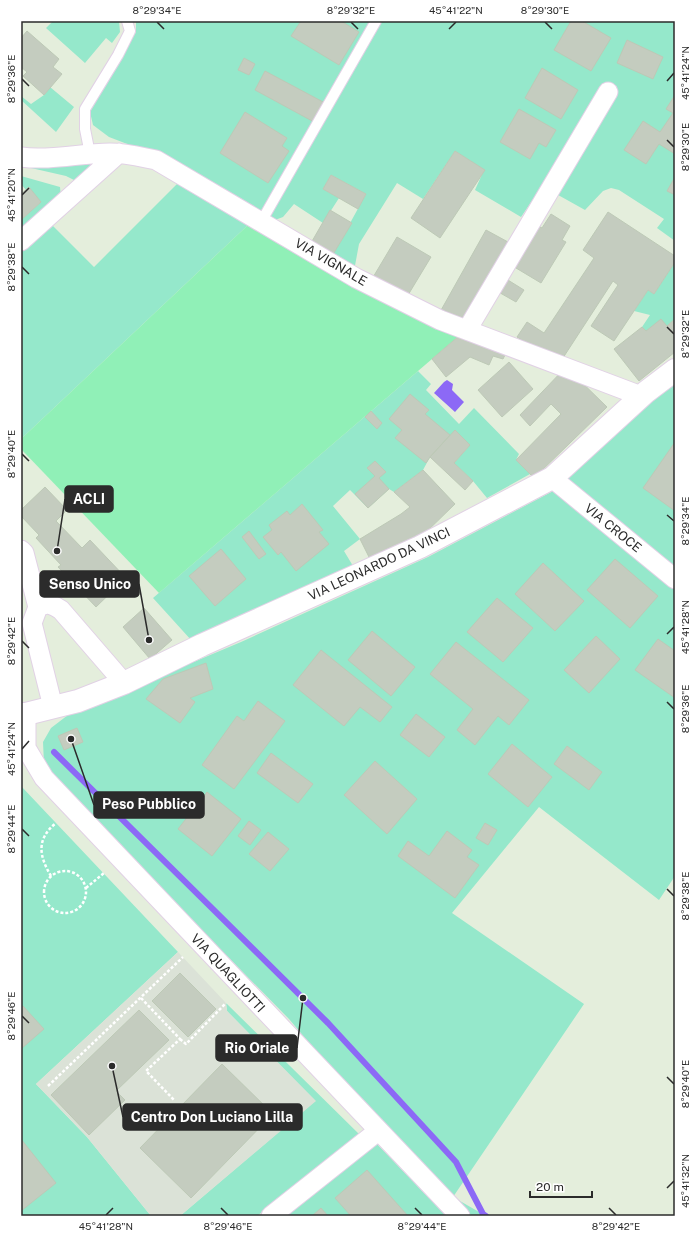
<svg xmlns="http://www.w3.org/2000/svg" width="696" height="1237" font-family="'Public Sans',sans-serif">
<rect width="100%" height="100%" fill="#e4eedc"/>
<!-- green -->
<path fill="#95e8cb" d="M53 21H119L120 32 112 43 106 38 85 63 46 28Z
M136 21H675V241L657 228 664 219 619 190 611 188 603 191 585 210 542 186 521 217 475 190 484 170 455 151 423 199 397 183 359 244 354 271 332 256 366 194 331 175 323 189 339 198 323 223 294 204 283 217 275 220 156 155 109 137 93 125 90 112 103 87 136 32Z
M50 87 74 107 56 132 21 100V96L31 104 44 95Z
M93 160 97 167 78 182 66 176 31 168Z
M21 176 60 187 61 198 24 230 21 228V220L41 202 29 188 26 190 21 184Z
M180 181 248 225 21 439V249L50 223 94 267Z
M675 262V319L667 326 646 331 642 327 650 315 634 311 648 290 654 294Z
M418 371 431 384 426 390 459 424 474 408 519 454 516 460 530 474 487 498 473 481 454 463 470 445 455 431 430 457 423 470 394 492 389 489 368 508 350 490 333 506 360 539 344 551 353 566 192 641 153 598Z
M675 382V575L562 481 647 404Z
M555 490 675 585V876L659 900 539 807 452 913 584 1004 453 1197 486 1216H472L382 1129 289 1019 77 803 44 764 43 742 51 728 68 715 241 642 428 557Z
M21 786 178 952 36 1084 87 1137 151 1216H21Z
M226 1003 361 1136 257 1216H180L315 1101 227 1011Z
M376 1143 446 1216H284Z"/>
<!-- pitch -->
<path fill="#90f0b7" d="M248 225 460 335 159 593 21 449V439Z"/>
<!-- plaza -->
<path fill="#dbe2d7" d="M178 952 226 1003 227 1011 316 1101 180 1216H151L87 1137 36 1084Z"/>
<!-- water -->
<path fill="#8c69f6" d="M447 380 453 384 452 390 464 402 455 412 434 393 444 382Z"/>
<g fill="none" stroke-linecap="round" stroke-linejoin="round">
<!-- stream -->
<path stroke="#8c69f6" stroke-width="6" d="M54 752 328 1023 456 1162 483 1214 486 1216"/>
</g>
<!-- building -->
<path fill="#c4ccbf" stroke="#bdc9b6" d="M301 21H341L359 32 339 65 291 36Z
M571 21H582L611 38 591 71 554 50Z
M27 31 59 59 53 67 62 74 44 95 23 76 27 72 21 67V38Z
M627 40 663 57 653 79 617 63Z
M244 58 255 64 249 75 238 70Z
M542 68 578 90 561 119 525 98Z
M265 71 325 103 314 122 255 90Z
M675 95V154L659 144 646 164 624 150 643 121 660 132 673 113 666 109Z
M519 109 556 130 546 147 539 143 530 159 500 142Z
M245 112 287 138 282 146 289 151 268 183 220 153Z
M455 151 485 170 440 238 411 218Z
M331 175 366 194 358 209 323 189Z
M675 177V195L667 191Z
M29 187 41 202 21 220V194Z
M330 210 352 223 332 256 311 243Z
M608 212 675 256V262L654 294 648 290 614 341 591 326 618 285 613 281 559 364 517 337 527 322 544 333 594 258 583 250Z
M551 214 570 226 562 240 566 242 541 283 506 262 531 222 542 228Z
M486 230 508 242 461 324 440 312Z
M397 237 431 257 405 300 372 279Z
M503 277 524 290 516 302 495 290Z
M661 319 667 326 675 319V352L639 381 614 349 642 327 646 331Z
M460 335 508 349 503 359 493 356 489 365 470 357 446 377 432 359Z
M509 362 533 389 502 417 478 390Z
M566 367 607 407 534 478 516 460 561 414 551 404 530 426 520 415Z
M410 394 429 410 425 414 450 435 430 457 426 463 395 438 402 430 389 419Z
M371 411 382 423 377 429 365 417Z
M455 430 470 445 454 463 473 481 465 490 430 457Z
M675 442V511L643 488Z
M375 461 386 472 379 478 389 489 368 508 355 494 375 476 367 468Z
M423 470 455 504 420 538 371 561 360 539 401 514 410 507 394 492Z
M45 487 67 510 56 521 82 548 90 540 126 578 96 607 58 567 61 565 36 538 39 535 21 516V510Z
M302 504 323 530 319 532 329 544 296 571 281 552 278 555 263 537 272 530 269 525 287 511 290 515Z
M249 531 266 554 259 559 242 537Z
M221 549 246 579 215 606 189 576Z
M615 559 658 596 630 628 587 590Z
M543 563 584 601 555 631 515 594Z
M497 598 533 628 503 662 467 632Z
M144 608 172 640 150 659 123 627Z
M372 631 415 667 391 696 348 660Z
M596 636 620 659 589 693 564 670Z
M658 639 675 651V698L635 670Z
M456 642 529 700 509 725 498 716 475 745 457 730 473 709 430 674Z
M321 650 392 707 380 722 360 707 344 726 293 685Z
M206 663 213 689 190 698 195 702 180 723 146 699 163 679Z
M258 701 285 721 234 789 202 765 237 716 244 721Z
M416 714 445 737 429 757 400 735Z
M77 728 83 742 64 750 58 736Z
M512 744 552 777 528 807 488 774Z
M567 746 602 772 589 790 554 764Z
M271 753 313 784 298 803 257 773Z
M375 761 417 799 387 834 344 795Z
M207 792 241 819 212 856 178 829Z
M249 821 261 830 250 845 238 836Z
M485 823 497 830 488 845 476 838Z
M447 831 472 850 467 857 479 865 455 898 398 856 408 841 429 856Z
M268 832 289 849 270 871 249 854Z
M180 973 216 1009 188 1037 152 1001Z
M23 1006 44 1029 21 1049V1007Z
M139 1010 169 1040 116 1091 125 1100 89 1135 51 1095Z
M222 1064 273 1114 191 1198 140 1148Z
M21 1139 56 1183 21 1211Z
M367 1170 408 1216H351L335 1198Z
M321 1208 328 1216H312Z"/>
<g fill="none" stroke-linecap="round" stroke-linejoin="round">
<defs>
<path id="lane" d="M90 154 85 129V109L118 55 130 31 127 21
M261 222 376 21"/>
<path id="street" d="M21 157C51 161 80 153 110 153 126 153 141 157 156 160L356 278 440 320 641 396
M21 241 119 153
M467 330 608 92
M552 478 675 579
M21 550 24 553 38 607
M53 707 32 623 38 607C47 602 52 604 61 610L124 683
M26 714V748L44 778 460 1216
M271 1216 378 1131"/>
<path id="secondary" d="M21 714H26L78 701 124 683 202 645 420 547 552 478 646 392 675 370"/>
</defs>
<!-- lane casing -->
<use href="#lane" stroke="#e1d1e5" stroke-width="12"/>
<!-- street casing -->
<use href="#street" stroke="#e1d1e5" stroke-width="21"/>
<!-- secondary casing -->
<use href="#secondary" stroke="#e1d1e5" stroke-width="24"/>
<!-- path -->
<path stroke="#fff" stroke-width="2.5" stroke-dasharray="3 2" stroke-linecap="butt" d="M44 892a21 21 0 1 1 42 0a21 21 0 1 1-42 0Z
M51 876C39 856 36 839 56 823
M86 888 104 873
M141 998 180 1039 146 1071 175 1101
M180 1039 186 1044 226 1003
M48 1086 183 957"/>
<!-- lane -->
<use href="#lane" stroke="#fff" stroke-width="10"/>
<!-- street -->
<use href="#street" stroke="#fff" stroke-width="19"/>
<!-- secondary -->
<use href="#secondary" stroke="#fff" stroke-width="22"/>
</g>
<!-- ticks -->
<path fill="none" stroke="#2b2b2b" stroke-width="1.5" d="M157 22 164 29M351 22 358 29M545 22 552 29M449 29 456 22M22 79 29 86M667 81 674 73M667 140 674 147M22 195 29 188M22 267 29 274M667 327 674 334M22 454 29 461M667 515 674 521M667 634 674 627M22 641 29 648M667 702 674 709M22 749 29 741M22 829 29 836M667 889 674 896M22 1016 29 1023M667 1077 674 1084M667 1188 674 1181M221 1208 228 1215M415 1208 422 1215M609 1208 616 1215M106 1215 113 1208"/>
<g text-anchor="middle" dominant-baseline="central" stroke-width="3" stroke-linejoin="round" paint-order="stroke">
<!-- street labels -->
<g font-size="13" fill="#2b2b2b" stroke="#fff">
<text transform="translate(331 262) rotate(30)">VIA VIGNALE</text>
<text transform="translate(613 528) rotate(39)">VIA CROCE</text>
<text transform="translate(379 564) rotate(-25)">VIA LEONARDO DA VINCI</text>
<text transform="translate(228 973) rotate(47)">VIA QUAGLIOTTI</text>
</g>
</g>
<!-- callouts -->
<path fill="none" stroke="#2b2b2b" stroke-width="1.5" d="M57 551L65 499M149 640L139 584M71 739L94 805M303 998L297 1048M112 1066L123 1117"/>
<g fill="#2b2b2b" stroke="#fff" stroke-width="1.5">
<circle cx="57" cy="551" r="4"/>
<circle cx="149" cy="640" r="4"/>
<circle cx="71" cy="739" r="4"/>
<circle cx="303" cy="998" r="4"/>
<circle cx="112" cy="1066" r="4"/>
</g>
<g fill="#2b2b2b" stroke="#2b2b2b" stroke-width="1.5">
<rect x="65" y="486" width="48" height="26" rx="4"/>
<rect x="40" y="571" width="99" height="26" rx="4"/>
<rect x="94" y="792" width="110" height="26" rx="4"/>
<rect x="216" y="1035" width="81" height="26" rx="4"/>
<rect x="123" y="1104" width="179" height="26" rx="4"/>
</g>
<g font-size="14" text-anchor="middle" font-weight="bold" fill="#fff">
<text x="89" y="504">ACLI</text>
<text x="90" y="589">Senso Unico</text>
<text x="149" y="809">Peso Pubblico</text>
<text x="257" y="1053">Rio Oriale</text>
<text x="212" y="1122">Centro Don Luciano Lilla</text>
</g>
<!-- border -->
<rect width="696" height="1237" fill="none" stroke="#ffffff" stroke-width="44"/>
<!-- scale -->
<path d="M530 1191v6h62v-6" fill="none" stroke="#2b2b2b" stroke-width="2"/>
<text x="536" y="1191" font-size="12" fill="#2b2b2b" stroke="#ffffff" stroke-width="3" paint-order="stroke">20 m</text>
<rect x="22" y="22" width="652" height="1193" fill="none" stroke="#2b2b2b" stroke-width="1.5"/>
<g font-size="10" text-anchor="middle" fill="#2b2b2b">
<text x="157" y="14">8°29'34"E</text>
<text x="351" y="14">8°29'32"E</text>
<text x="456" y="14">45°41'22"N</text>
<text x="545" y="14">8°29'30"E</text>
<text transform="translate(685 73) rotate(-90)" y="4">45°41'24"N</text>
<text transform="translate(11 79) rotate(-90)" y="4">8°29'36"E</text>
<text transform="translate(685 147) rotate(-90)" y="4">8°29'30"E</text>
<text transform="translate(11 195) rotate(-90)" y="4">45°41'20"N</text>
<text transform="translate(11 267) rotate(-90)" y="4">8°29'38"E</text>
<text transform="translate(685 334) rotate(-90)" y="4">8°29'32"E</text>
<text transform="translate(11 454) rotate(-90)" y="4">8°29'40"E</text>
<text transform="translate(685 521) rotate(-90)" y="4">8°29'34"E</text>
<text transform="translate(685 627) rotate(-90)" y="4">45°41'28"N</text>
<text transform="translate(11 641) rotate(-90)" y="4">8°29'42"E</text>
<text transform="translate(685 709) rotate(-90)" y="4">8°29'36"E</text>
<text transform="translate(11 749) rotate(-90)" y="4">45°41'24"N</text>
<text transform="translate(11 829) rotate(-90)" y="4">8°29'44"E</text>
<text transform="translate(685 896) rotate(-90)" y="4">8°29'38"E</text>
<text transform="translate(11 1016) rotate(-90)" y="4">8°29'46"E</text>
<text transform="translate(685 1084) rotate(-90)" y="4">8°29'40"E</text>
<text transform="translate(685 1181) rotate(-90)" y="4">45°41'32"N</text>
<text x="106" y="1230">45°41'28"N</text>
<text x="228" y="1230">8°29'46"E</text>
<text x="422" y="1230">8°29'44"E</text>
<text x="616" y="1230">8°29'42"E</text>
</g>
</svg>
